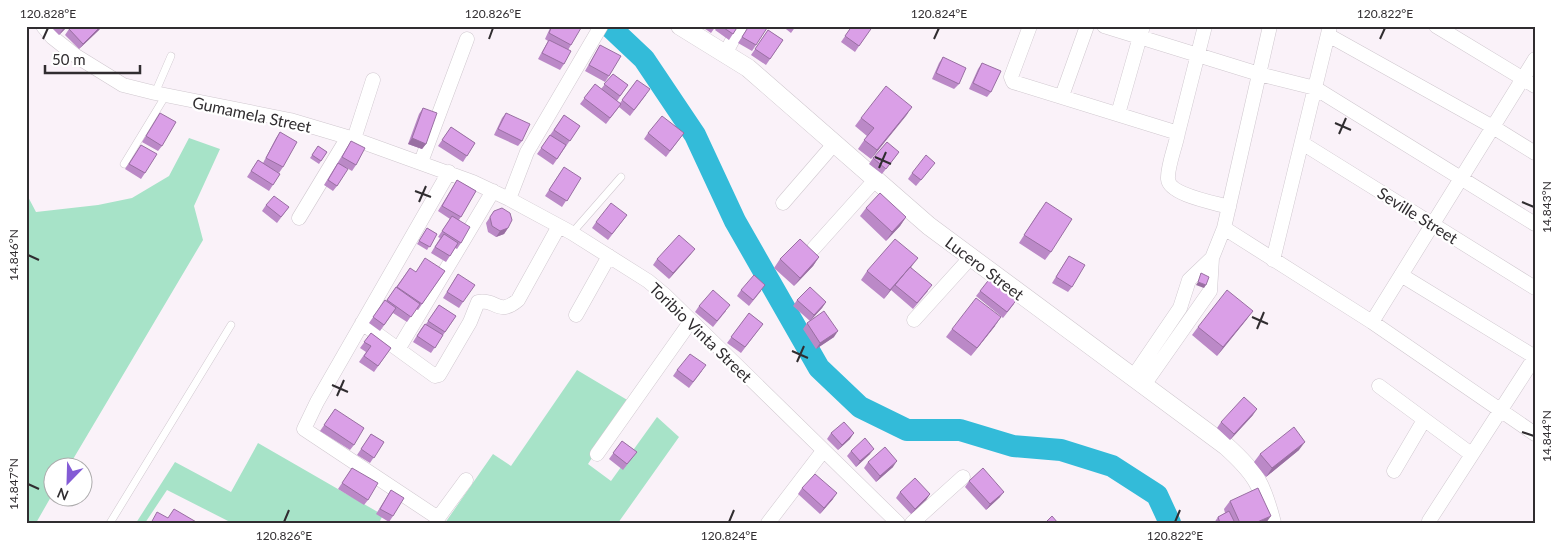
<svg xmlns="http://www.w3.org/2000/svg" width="1561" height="549" font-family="Lato,sans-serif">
<rect width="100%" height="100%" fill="#faf2f9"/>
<!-- green -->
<path fill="#a7e3c8" d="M189 138 220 149 194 206 203 240 69 466H52V495L36 523H26V193L36 212 98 205 132 198 169 176Z
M577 370 629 401 588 464 611 481 657 417 679 437 618 523H445L493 454 511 466Z
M258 443 383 515 379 523H232L167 490 145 523H136L175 462 231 492Z"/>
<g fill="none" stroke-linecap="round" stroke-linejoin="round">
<!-- river -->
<path stroke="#33bbd9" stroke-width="22" d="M609 26 644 59 695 135 735 221 819 368 860 407 907 430H960L1013 446 1061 450 1112 466 1157 495 1170 523"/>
<defs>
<path id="service" d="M155 93 171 56
M124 164 166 95
M572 233 621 177
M110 523 231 325"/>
<path id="minor" d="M43 26 52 37 76 56 123 85 155 93 290 120 354 139 473 182 509 199 572 233 648 281 666 296 898 523
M1030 26 1011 77 1013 82 1178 133C1176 145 1167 167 1168 179 1169 195 1216 203 1229 207
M1104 26 1259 74 1315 88 1535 224
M1436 26 1535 86
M1328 35 1493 127 1535 153
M725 54 740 26
M1062 96 1087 26
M1118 114 1143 26
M1178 133 1205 26
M354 139 373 80
M1302 143 1535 288
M421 162 467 39
M449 172 317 402 304 429 438 518 466 480
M509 199 527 152 601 26
M783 203 834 144
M299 218 348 137
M1224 228 1372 322 1535 434
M814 248 875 180
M1212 258 1224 228 1270 26
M1273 260 1330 26
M1401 275 1535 357
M576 315 609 256
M914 320 971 257
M1372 322 1535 59
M362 323 435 376 439 375 470 322 478 302C496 298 498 317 518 300L559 226
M399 348 493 191
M1133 377 1180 308 1189 280 1212 258 1210 291 1144 385
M1379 386 1471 454
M597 454 691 321
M1394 471 1424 420
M1429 521 1535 357
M768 523 823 451
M912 523 963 477"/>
<path id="tertiary" d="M680 26 748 68 929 226 1226 446C1256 473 1262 484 1272 523"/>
</defs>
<!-- service casing -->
<use href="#service" stroke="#d0c8cf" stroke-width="8"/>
<!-- minor casing -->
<use href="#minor" stroke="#d0c8cf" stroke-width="15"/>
<!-- tertiary casing -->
<use href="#tertiary" stroke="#d0c8cf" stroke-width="19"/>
<!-- service -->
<use href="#service" stroke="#fff" stroke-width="7"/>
<!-- minor -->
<use href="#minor" stroke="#fff" stroke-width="14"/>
<!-- tertiary -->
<use href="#tertiary" stroke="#fff" stroke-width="18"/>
</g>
<!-- wall -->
<path fill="#bb89c7" d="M50 26H68L59 35Z
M71 26H102L99 30 79 49 65 35Z
M551 26H578L571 45 568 50 564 64 560 70 538 59 548 41 545 39Z
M701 26H716L711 33Z
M718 26H738L729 40 715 30Z
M749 26 756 45 752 51 738 43Z
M782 26H796L791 33Z
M852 26 871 28 855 52 841 42Z
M768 30 783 40 766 65 751 55Z
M600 45 609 76 605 82 585 71Z
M943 57 959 84 954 89 932 79 939 63Z
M982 63 991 92 987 97 969 89 978 69Z
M613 74 628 85 617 101 620 103 637 80 646 95 630 116 619 107 606 124 580 104 595 84 601 89Z
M912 107 871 159 858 149 867 136 855 126 861 118Z
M423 108 426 144 422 149 408 144 419 114Z
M160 113 162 146 158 151 142 142Z
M506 113 522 141 518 146 494 135 502 118Z
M564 115 580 126 553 165 537 154Z
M451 127 475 143 463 162 438 146Z
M280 132 283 167 279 173 272 169 280 174 269 191 247 177 258 160 263 163 276 138Z
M648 133H684L666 157 644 139Z
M351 141 356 165 352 171 345 167 337 186 333 191 324 185Z
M141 145 145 173 141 179 125 169Z
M318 146 327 152 319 164 310 158Z
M899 152 882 174 869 164 873 158Z
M931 168 916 186 908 179 912 173Z
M560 173 581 178 562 207 545 196Z
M457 180 476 191 459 220 461 243 457 249 455 248 446 262 431 253 440 238 438 237 450 219 438 211Z
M266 205 289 207 277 223 262 211Z
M866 208 906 217 900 226 886 241 860 216Z
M1040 210 1051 252 1045 260 1019 243Z
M494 211 508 228 504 234 496 237 488 232 486 223Z
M627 215 608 240 592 228 596 222Z
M427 228 437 234 427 250 417 244Z
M691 254 669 279 653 265 657 259Z
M1069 256 1072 287 1068 292 1052 283Z
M819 257 813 266 794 286 774 268 780 259Z
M911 267 928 291 913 309 891 290 884 299 861 280 867 271Z
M410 268 415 272 445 271 418 310 416 309 407 322 393 313 380 331 369 323 385 300 386 301Z
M458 274 463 302 459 308 443 298Z
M741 290 761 291 749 306 737 296Z
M980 291 1014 304 1003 318 976 296Z
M797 300 826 302 822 308 810 321 834 337 816 349 803 329 807 323 810 321 793 306Z
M439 305 456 316 431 353 413 342 421 329 425 324H426Z
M699 306 726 311 713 327 695 312Z
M749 313 763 324 741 353 727 343Z
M1247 319 1217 356 1192 335 1198 327Z
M995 326 971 356 946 337 952 329Z
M371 333 391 348 374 372 359 362 366 352 360 348Z
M677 370 702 371 689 388 673 376Z
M335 409 354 445 350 450 320 431Z
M1253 415 1230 440 1217 428 1221 422Z
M831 433 850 439 838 450 827 439Z
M371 434 384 442 370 463 357 455Z
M622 441 637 452 623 470 609 459Z
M1299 450 1266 477 1254 462 1260 454Z
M851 451 870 454 856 467 847 456Z
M868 462 893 467 876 482 864 468Z
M352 468 368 500 364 505 338 489Z
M969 481 1000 497 986 510 965 487Z
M802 488 833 499 820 514 798 494Z
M391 490 393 516 389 522 376 514Z
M900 492 930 494 926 500 911 514 896 498Z
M1230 501 1266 523H1214L1218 517 1225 513 1224 509Z"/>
<!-- shaded-wall -->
<path fill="#996fa2" d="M66 26H68L59 35 63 29Z
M101 26H102L99 30 79 49 83 44Z
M912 107 906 116 871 159 877 150Z
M412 138 426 144 422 149 408 144Z
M906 217 900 226 886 241 892 232Z
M508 228 504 234 496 237 500 231Z
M695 249 691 254 669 279 673 273Z
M819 257 813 266 794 286 800 278Z
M918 258 912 266 896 285H895L884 299 890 290Z
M1198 282 1206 285 1204 288 1196 285Z
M826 302 822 308 810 321 814 315Z
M1253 311 1247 319 1217 356 1223 347Z
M1001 317 995 326 971 356 977 348Z
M838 331 834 337 816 349 820 343Z
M1257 409 1253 415 1230 440 1234 434Z
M854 433 850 439 838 450 842 445Z
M1305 442 1299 450 1266 477 1272 468Z
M874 449 870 454 856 467 860 461Z
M897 461 893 467 876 482 880 476Z
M1004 492 1000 497 986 510 990 504Z
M837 493 833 499 820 514 824 508Z
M930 494 926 500 911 514 915 509Z
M1271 516 1266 523H1255Z"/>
<!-- building -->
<path fill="#da9fe7" stroke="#996fa2" d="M60 26H66L63 29Z
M71 26H101L83 44 69 29Z
M552 26H578L581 28 571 45 549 33Z
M721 26H738L733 34Z
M749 26H764L767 28 756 45 742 37Z
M852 26H873L859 46 845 36Z
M768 30 783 40 770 59 755 49Z
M549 40 571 51 564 64 542 53Z
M600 45 621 56 609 76 589 65Z
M943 57 966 68 959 84 936 73Z
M982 63 1001 71 991 92 973 83Z
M613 74 628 85 620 96 604 84Z
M637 80 650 89 634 110 622 100Z
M595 84 621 104 610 118 584 98Z
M886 86 912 107 877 150 864 140 874 128 861 118Z
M423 108 437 113 426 144 412 138Z
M160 113 176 122 162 146 146 136Z
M506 113 530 124 522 141 498 129Z
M564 115 580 126 570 141 554 130Z
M662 116 684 133 670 151 648 133Z
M451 127 475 143 467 156 442 140Z
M280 132 297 142 283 167 266 158Z
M550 135 566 145 557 159 541 148Z
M351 141 365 148 356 165 342 157Z
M887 142 899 152 886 169 873 158Z
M141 145 157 154 145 173 129 164Z
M318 146 327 152 321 161 312 155Z
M926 155 935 163 921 180 912 173Z
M258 160 280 174 273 185 251 171Z
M338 163 348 169 337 186 328 180Z
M564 167 581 178 567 201 549 190Z
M457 180 476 191 461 217 442 206Z
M880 193 906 217 892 232 866 208Z
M274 196 289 207 281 217 266 205Z
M1046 202 1072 219 1051 252 1024 235Z
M611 203 627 215 612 234 596 222Z
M502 208 510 213 512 220 508 228 500 231 492 226 490 217 494 211Z
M452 216 470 227 461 243 442 231Z
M427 228 437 234 430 247 419 241Z
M444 234 458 243 450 256 435 247Z
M679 235 695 249 673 273 657 259Z
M800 239 819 257 800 278 780 259Z
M895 239 918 258 890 290 867 271Z
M1069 256 1085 265 1072 287 1056 277Z
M425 258 445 271 422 304 397 287 410 268 416 272Z
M910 267 932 285 917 303 895 285Z
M1201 273 1209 277 1206 285 1198 282Z
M458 274 475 285 463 302 447 292Z
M754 275 765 285 753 300 741 290Z
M991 277 1018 298 1007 312 980 291Z
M396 287 420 304 411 317 387 300Z
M810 287 826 302 814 315 797 300Z
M713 290 730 305 717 321 699 306Z
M1227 290 1253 311 1223 347 1198 327Z
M976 298 1001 317 977 348 952 329Z
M385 300 396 308 384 325 373 317Z
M439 305 456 316 445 332 428 321Z
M824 311 838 331 820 343 807 323Z
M749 313 763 324 745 347 731 337Z
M425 324 443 335 435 348 417 336Z
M371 333 391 348 378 366 364 356 371 346 364 342Z
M690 354 706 365 693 382 677 370Z
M1244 397 1257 409 1234 434 1221 422Z
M335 409 364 428 354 445 324 425Z
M844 422 854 433 842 445 831 433Z
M1294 427 1305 442 1272 468 1260 454Z
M371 434 384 442 374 458 361 449Z
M865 438 874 449 860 461 851 451Z
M622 441 637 452 627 464 613 453Z
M885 447 897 461 880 476 868 462Z
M352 468 378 483 368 500 342 483Z
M983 468 1004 492 990 504 969 481Z
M815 474 837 493 824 508 802 488Z
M915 478 930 494 915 509 900 492Z
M1258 488 1271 516 1255 523H1240L1230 501Z
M391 490 404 498 393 516 380 509Z
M174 509 198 523H151L157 512 168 518Z
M1229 511 1235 523H1220L1218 517Z
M1052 516 1058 523H1045Z"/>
<!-- ticks -->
<path fill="none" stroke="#302d30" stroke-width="2" d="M43 39 48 28M489 39 493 28M934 39 939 28M1380 39 1385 28M1335 123 1351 130M1339 134 1346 118M875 157 891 164M879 168 886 152M415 191 431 197M419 202 426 186M1522 202 1534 207M28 255 39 260M1252 317 1268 324M1257 329 1264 312M792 351 808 358M797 362 804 346M332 385 348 392M337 396 344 380M1522 432 1534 436M28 484 39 489M284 522 289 510M729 522 734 510M1175 522 1180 510"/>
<g text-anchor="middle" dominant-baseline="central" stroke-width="4.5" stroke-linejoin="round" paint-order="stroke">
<!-- street labels -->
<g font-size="16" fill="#302d30" stroke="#fff">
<text transform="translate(252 114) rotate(12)">Gumamela Street</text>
<text transform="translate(1418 215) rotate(32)">Seville Street</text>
<text transform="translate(985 268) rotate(37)">Lucero Street</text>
<text transform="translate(701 332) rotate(44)">Toribio Vinta Street</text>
</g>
</g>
<!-- border -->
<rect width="1561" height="549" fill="none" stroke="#ffffff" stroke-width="55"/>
<!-- north arrow -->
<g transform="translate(68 482) rotate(203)"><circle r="24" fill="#ffffff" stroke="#acabac"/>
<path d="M0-4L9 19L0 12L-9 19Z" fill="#835bd5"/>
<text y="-8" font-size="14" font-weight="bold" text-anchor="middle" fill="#302d30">N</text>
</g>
<!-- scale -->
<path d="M45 65v8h95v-8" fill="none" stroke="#302d30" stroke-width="2.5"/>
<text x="52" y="65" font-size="15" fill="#302d30" stroke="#ffffff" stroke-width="4" paint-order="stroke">50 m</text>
<rect x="28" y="28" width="1506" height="494" fill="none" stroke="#302d30" stroke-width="2"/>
<g font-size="12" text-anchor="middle" fill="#302d30">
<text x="48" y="18">120.828°E</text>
<text x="493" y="18">120.826°E</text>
<text x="939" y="18">120.824°E</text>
<text x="1385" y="18">120.822°E</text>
<text transform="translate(1547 207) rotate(-90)" y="4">14.843°N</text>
<text transform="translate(14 255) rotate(-90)" y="4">14.846°N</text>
<text transform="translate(1547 436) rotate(-90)" y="4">14.844°N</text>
<text transform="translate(14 484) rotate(-90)" y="4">14.847°N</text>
<text x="284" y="540">120.826°E</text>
<text x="729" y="540">120.824°E</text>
<text x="1175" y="540">120.822°E</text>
</g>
</svg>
